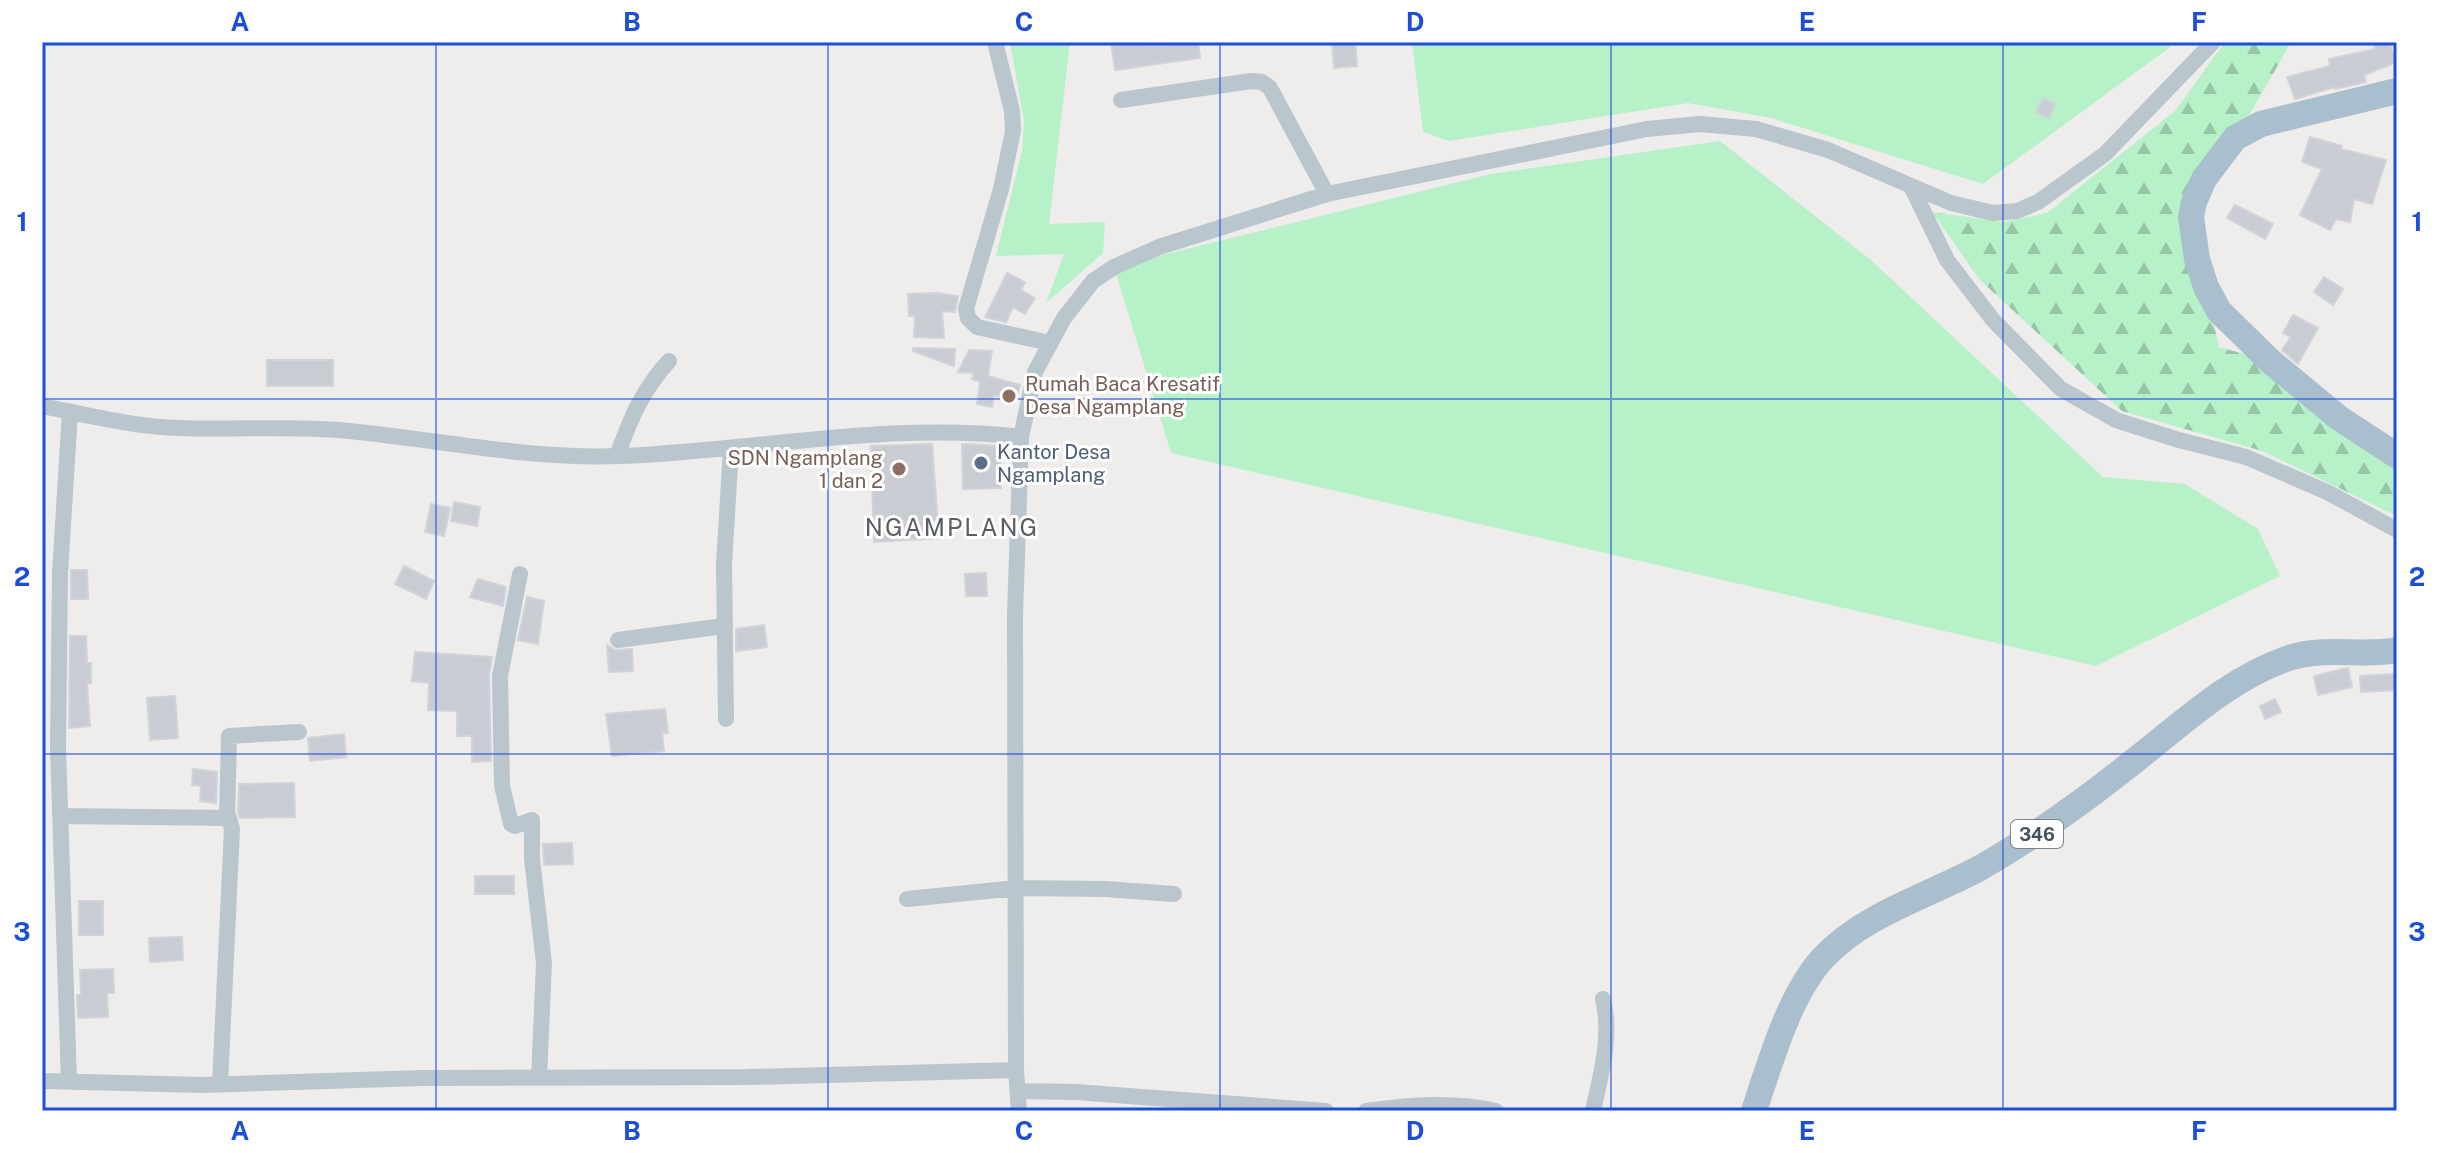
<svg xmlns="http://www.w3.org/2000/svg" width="2439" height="1153" font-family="'Public Sans',sans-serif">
<defs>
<pattern id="forest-firs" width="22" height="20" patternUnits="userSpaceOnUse" patternTransform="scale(2)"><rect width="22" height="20" fill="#b7f1c8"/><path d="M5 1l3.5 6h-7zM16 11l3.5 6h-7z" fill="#96c6a5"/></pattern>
</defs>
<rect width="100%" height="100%" fill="#efecec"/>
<!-- green -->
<path fill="#b7f1c8" d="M1010 42H1070L1049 224 1105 222 1103 253 1046 303 1064 254 996 256 1022 151 1024 121Z
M1412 42H2177L1983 184 1771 118 1688 103 1449 141 1423 132Z
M1720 141 1871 260 2103 477 2185 484 2258 529 2280 576 2096 666 1171 453 1114 267 1491 174Z"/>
<!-- forest -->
<path fill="url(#forest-firs)" d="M2225 42 2290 44 2191 217 2219 347 2270 361 2397 464V516L2262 451 2122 411 1980 280 1932 212 2003 222 2047 213 2175 111Z"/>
<!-- building -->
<path fill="#c9ccd2" stroke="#d0d3d9" stroke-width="2" d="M1111 42H1145L1146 46 1198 42 1200 58 1115 70Z
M1332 42H1355L1357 66 1334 68Z
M2373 42H2389L2397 62 2364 75 2366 82 2335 89V87L2295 99 2287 77 2330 66 2329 59 2375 49Z
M2043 98 2055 104 2049 118 2036 112Z
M2310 137 2342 146 2341 149 2386 160 2372 204 2354 199 2350 222 2336 219 2330 230 2300 215 2322 169 2302 162Z
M2235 205 2273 224 2265 239 2227 218Z
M1007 273 1025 282 1021 290 1035 298 1025 314 1013 307 1006 322 985 317Z
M2324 277 2343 289 2333 305 2314 292Z
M938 293 958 296 955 312 942 311 944 338 914 337 915 316H909L908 294Z
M2293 315 2318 328 2298 364 2282 350 2291 337 2283 333Z
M913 348 955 349 954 366 913 351Z
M969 350 992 351 988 376 1020 385 1015 401 994 395 992 407 977 404 980 382 972 379 974 373 958 372Z
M267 360H333V386H267Z
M932 444 939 538 874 542 871 446Z
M962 444 1000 446 1001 488 963 489Z
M454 502 480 507 477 526 451 521Z
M431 504 450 508 444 536 425 532Z
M404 566 434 581 426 599 395 584Z
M71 570H87L88 599H71Z
M986 573 987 596H966L965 574Z
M478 579 506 587 503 606 470 597Z
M527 597 544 601 538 644 518 640Z
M764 625 767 647 736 651V629Z
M70 636H86L87 663H91V683H87L90 726 69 728Z
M607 645 615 650 632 649 633 671 609 672Z
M415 652 492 657 489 676 491 761 472 762V736H457V711L428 710 429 683 412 681Z
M2348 668 2352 687 2318 695 2314 676Z
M2395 674 2396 690 2361 692 2360 676Z
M175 696 178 738 150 740 147 698Z
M2275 699 2281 712 2265 719 2260 706Z
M665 709 668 733H662L664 751 612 756 606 714Z
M344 734 346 757 310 761 308 738Z
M193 769 217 772 216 803 200 801 201 786 192 785Z
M294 783 295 817 240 818 238 813 239 784Z
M572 843 573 864 544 865 543 844Z
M475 876H514V894H475Z
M79 901H103V935H79Z
M182 937 183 960 150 962 149 938Z
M113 969 114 993H107L108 1017 78 1018 77 995H81L80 970Z"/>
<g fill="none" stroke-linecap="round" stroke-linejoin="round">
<!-- minor -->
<path stroke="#b9c6cd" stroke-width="16" d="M995 42 1012 111 1013 131 1001 189 966 309 968 318 977 327 1050 343
M1121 100 1251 81 1262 82 1270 88 1327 194
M1911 186 1947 260 1993 320 2061 389 2116 420 2179 440 2246 457 2327 492 2397 530
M42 406C87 415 134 427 180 428 232 430 285 426 338 430 432 438 526 460 621 456 751 451 893 421 1021 437L1035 372 1064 318 1093 281 1114 267 1159 247 1327 194 1647 129 1700 124 1756 129 1828 150 1951 203 1993 213 2017 211 2038 202 2105 154 2213 42
M617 456C630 420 642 390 669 361
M520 574 500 676 502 786 511 824 515 826 532 820V859L544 963 539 1078
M618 640 724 626
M726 719 724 564 731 448
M60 816 229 818 232 829 220 1084
M227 818 229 736 299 732
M907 899 1017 888 1105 889 1174 894
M42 1081 203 1085 422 1078 748 1077 1016 1070
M69 1082 58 748 60 573 70 412
M1019 1091 1076 1092 1326 1111
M1019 1111 1016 1070 1015 615 1021 437
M1366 1111C1408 1105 1454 1101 1496 1111
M1593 1111C1601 1074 1612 1036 1603 999"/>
<!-- primary -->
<path stroke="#aabfcd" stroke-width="26" d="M2397 91 2261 124 2235 138 2204 179 2194 202 2191 217 2197 259 2206 287 2219 311 2270 361 2339 418 2397 456
M1754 1111C1770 1063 1789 995 1823 958 1864 914 1928 896 1980 868 2036 836 2088 798 2138 758 2185 721 2232 677 2289 658 2324 646 2362 657 2397 650"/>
</g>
<!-- grid -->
<path fill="none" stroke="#1d4ed8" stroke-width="2" stroke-opacity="0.55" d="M436 42V1111M828 42V1111M1220 42V1111M1611 42V1111M2003 42V1111M42 399H2397M42 754H2397"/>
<!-- markers -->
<g fill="#8d6e63" stroke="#fff" stroke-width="3">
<circle cx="1009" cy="396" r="8"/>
<circle cx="899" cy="469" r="8"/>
</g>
<circle fill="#5c6f8a" stroke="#fff" stroke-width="3" cx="981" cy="463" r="8"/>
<g text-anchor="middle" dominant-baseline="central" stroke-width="6" stroke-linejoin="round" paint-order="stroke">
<!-- shield labels -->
<rect fill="#fff" stroke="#7c868c" stroke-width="2" x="2011" y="820" width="52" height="28" rx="6"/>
<g font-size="18" font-weight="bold" fill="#44525b">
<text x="2037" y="834">346</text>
</g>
<!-- education labels -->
<g font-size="20" fill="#785e54" stroke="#fff" text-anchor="start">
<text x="1025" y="384">Rumah Baca Kresatif<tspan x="1025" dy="23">Desa Ngamplang</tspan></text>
<text x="883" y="458" text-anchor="end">SDN Ngamplang<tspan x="883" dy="23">1 dan 2</tspan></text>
</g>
<!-- service labels -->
<g font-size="20" fill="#4e5e75" stroke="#fff" text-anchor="start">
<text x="997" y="452">Kantor Desa<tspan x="997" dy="23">Ngamplang</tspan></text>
</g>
<!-- quarter labels -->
<g font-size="24" letter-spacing="2" fill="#595e62" stroke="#fff">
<text x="952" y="527">NGAMPLANG</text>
</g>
</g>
<!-- border -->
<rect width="2439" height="1153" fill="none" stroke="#ffffff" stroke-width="88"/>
<rect x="44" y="44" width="2351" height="1065" fill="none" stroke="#1d4ed8" stroke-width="3"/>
<g font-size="26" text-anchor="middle" font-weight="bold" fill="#1d4ed8">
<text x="240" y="31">A</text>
<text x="632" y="31">B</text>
<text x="1024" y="31">C</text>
<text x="1415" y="31">D</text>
<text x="1807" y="31">E</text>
<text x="2199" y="31">F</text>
<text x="22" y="231">1</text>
<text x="2417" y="231">1</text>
<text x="22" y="586">2</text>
<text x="2417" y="586">2</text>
<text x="22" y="941">3</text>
<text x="2417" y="941">3</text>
<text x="240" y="1140">A</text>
<text x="632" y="1140">B</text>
<text x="1024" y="1140">C</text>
<text x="1415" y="1140">D</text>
<text x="1807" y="1140">E</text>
<text x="2199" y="1140">F</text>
</g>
</svg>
